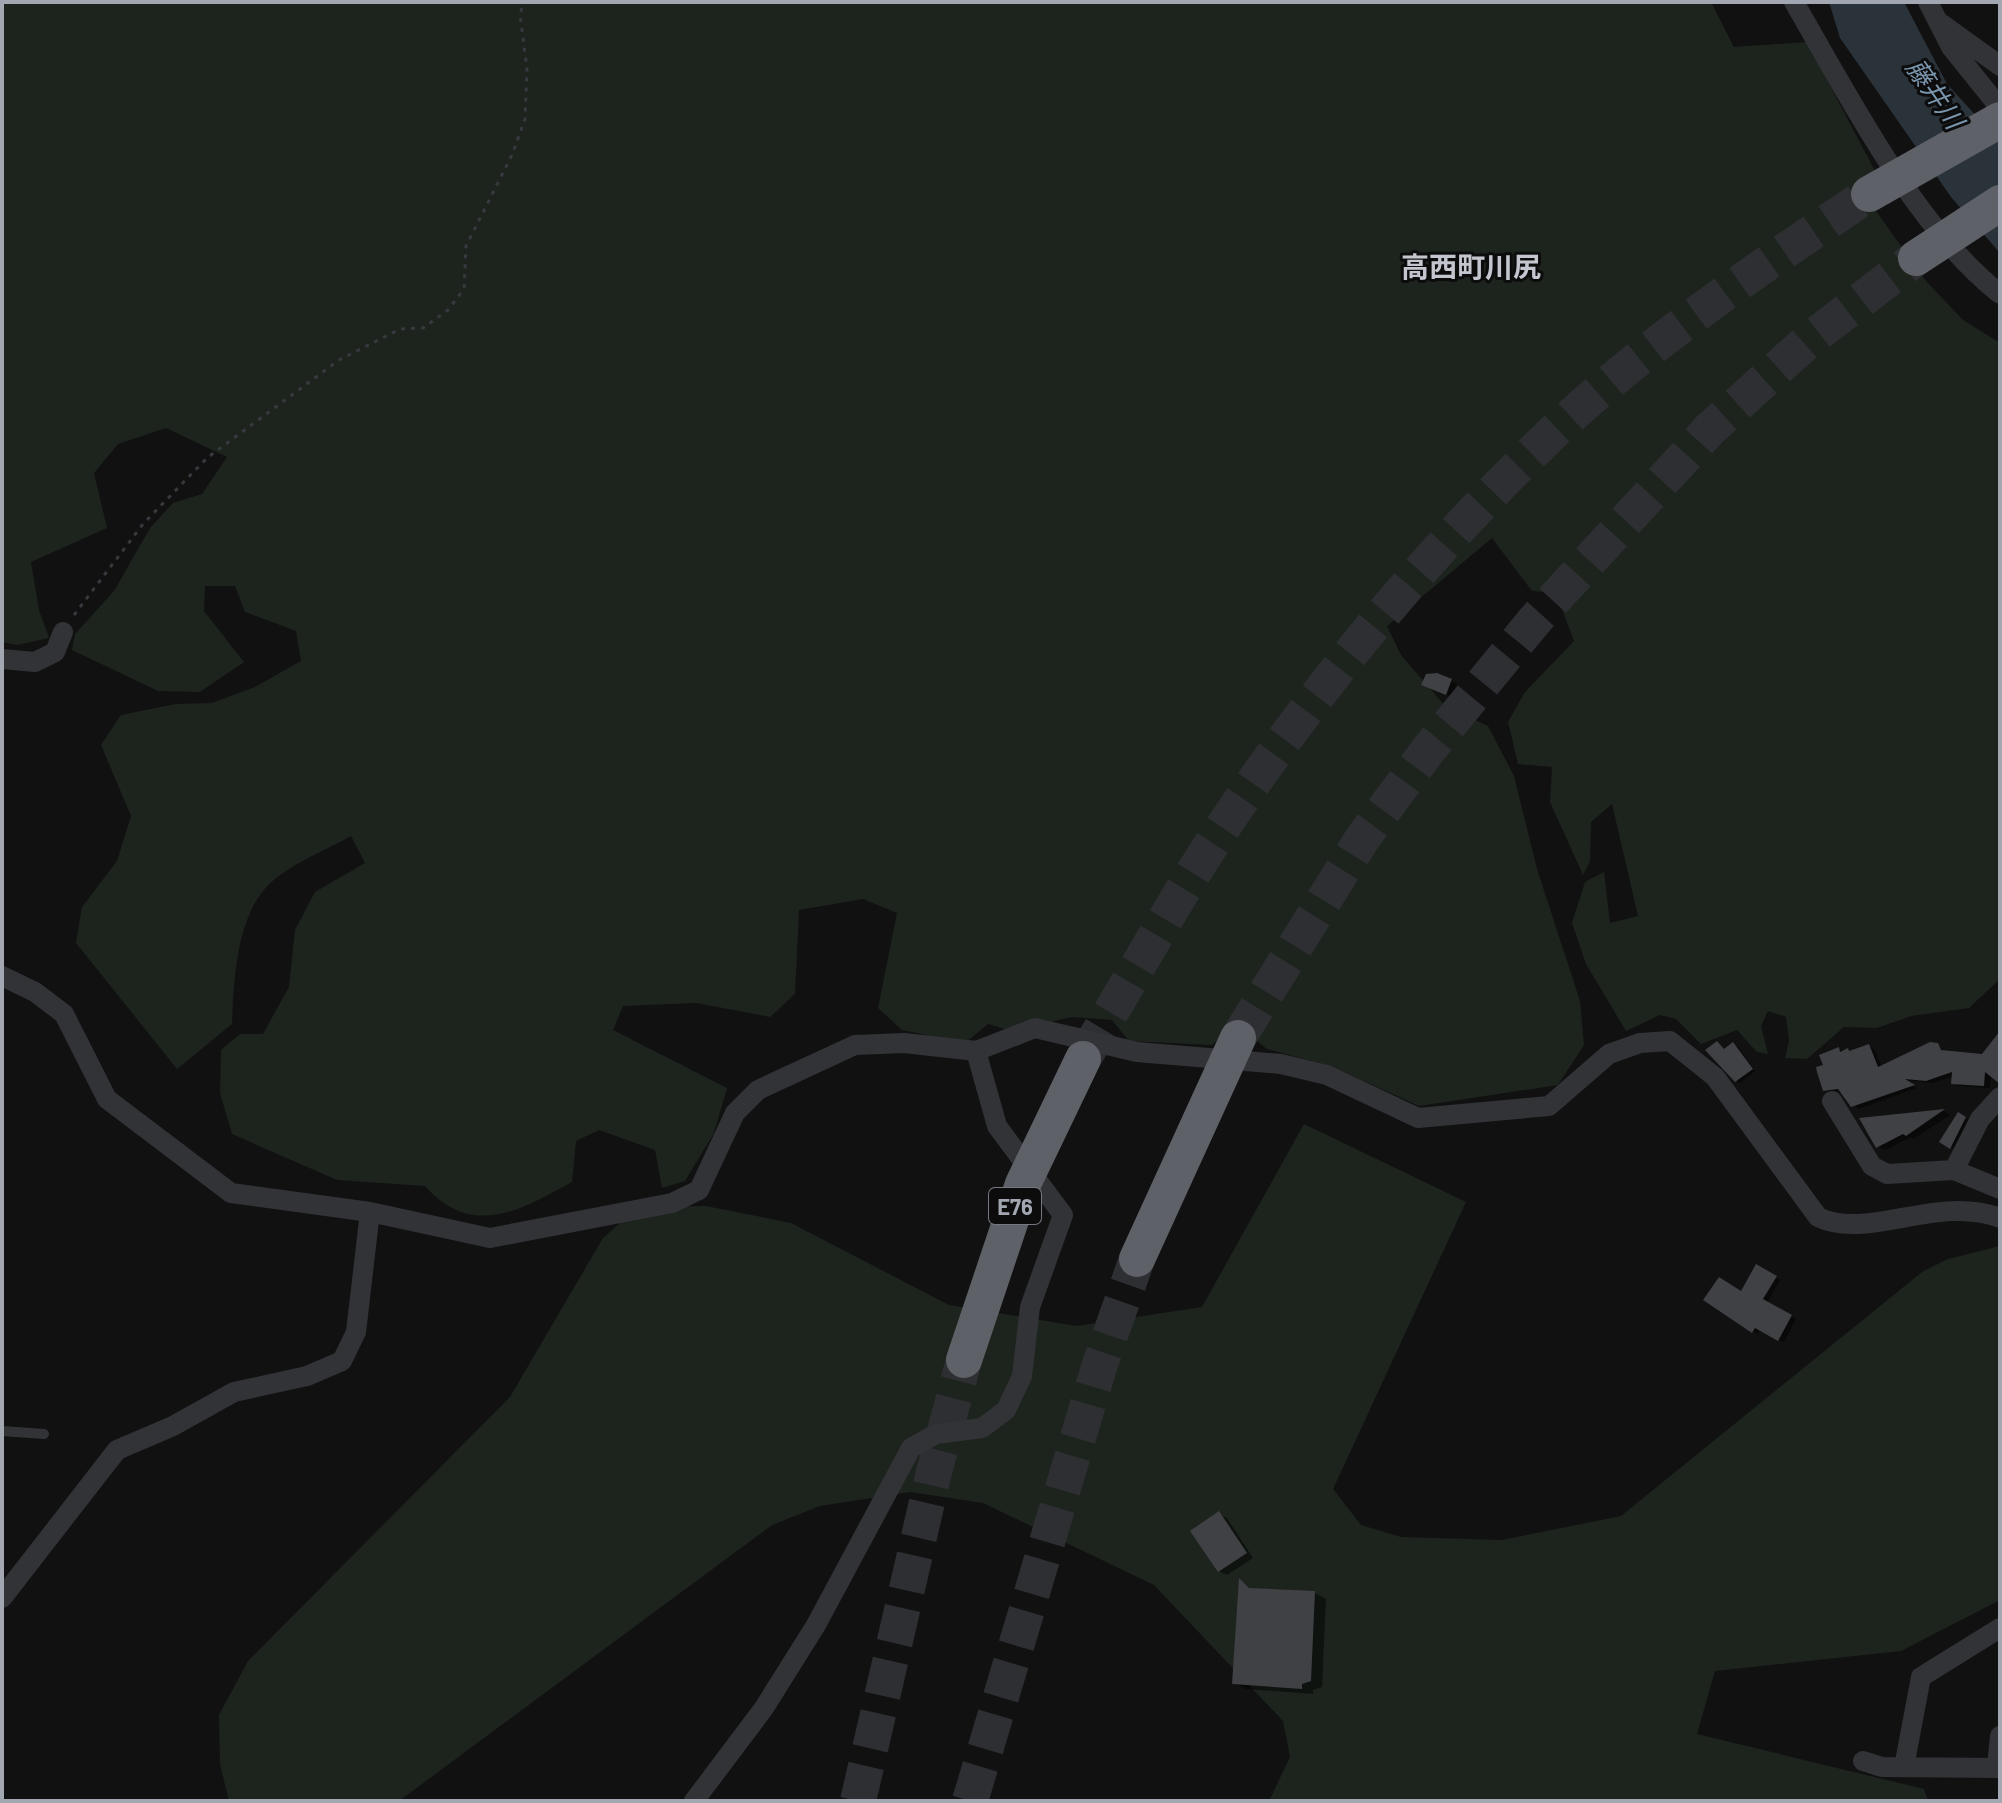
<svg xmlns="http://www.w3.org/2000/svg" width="2002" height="1803" font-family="Barlow,'Noto Sans JP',sans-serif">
<rect width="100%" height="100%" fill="#111112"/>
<!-- green -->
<path fill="#1d241e" d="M2 2H1711L1734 47 1807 42 1875 171 1856 183 1926 281 1963 320 2000 343V979L1969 1008 1911 1016 1877 1028 1844 1027 1807 1059 1785 1058 1789 1041 1786 1017 1768 1011 1761 1026 1768 1054 1757 1052 1737 1030 1701 1044 1676 1019 1660 1015 1626 1031 1586 964 1572 923 1585 882 1604 872 1610 923 1638 916 1612 804 1591 822 1590 861 1583 875 1550 802 1552 767 1518 764 1508 722 1525 692 1574 641 1556 593 1532 591 1492 538 1387 626 1401 655 1446 707 1488 726 1514 776 1537 869 1580 1001 1584 1045 1558 1085 1419 1106 1331 1066 1267 1049 1250 1035 1229 1030 1212 1045 1129 1041 1112 1020 1072 1017 1011 1031 988 1024 965 1043 902 1030 878 1008 897 913 863 899 799 910 795 994 770 1017 696 1003 623 1006 613 1030 727 1088 714 1133 685 1181 662 1188 655 1150 599 1130 576 1141 572 1182C521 1210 472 1239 425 1186L337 1180 232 1134 220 1093 221 1050 240 1034H263L289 987 295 930 315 892 365 863 351 836C326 850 297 861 275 879 236 910 234 978 232 1024L177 1069 76 943 82 907 117 861 131 816 101 745 121 715 176 704 212 703 255 687 301 661 296 631 245 612 235 586H205L204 611 244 662 200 692 158 691 72 650 75 634 114 591 150 528 173 503 202 494 227 457 166 428 118 444 94 473 107 528 31 562 39 610 49 638 17 645 2 642Z
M1304 1124 1466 1202 1333 1489 1361 1525 1401 1537 1502 1540 1621 1516 1922 1272 1948 1259 2000 1246V1600L1901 1651 1715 1671 1697 1734 1924 1789 1928 1801H1269L1290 1757 1283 1721 1154 1585 983 1503 910 1492 820 1506 772 1525 399 1801H229L220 1764 219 1715 248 1661 510 1397 603 1238 639 1207 706 1206 791 1223 949 1305 1077 1326 1202 1307Z"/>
<!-- water -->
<path fill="#2b333a" d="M1829 2H1904L1947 84 2000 142V253L1951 197 1840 38Z"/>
<!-- shadow -->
<path fill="#0007" d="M1437 675 1457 684 1452 697 1429 688Z
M2000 1034V1080L1991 1073 1990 1088 1959 1086 1953 1082 1954 1076 1933 1083 1904 1080 1917 1088 1858 1109 1837 1090 1831 1093 1825 1089V1066L1838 1050 1851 1053 1869 1046 1875 1050 1882 1068 1937 1045 1945 1053 1983 1056Z
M1717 1043 1725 1051 1733 1045 1738 1047 1755 1071 1740 1083 1736 1080Z
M1944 1111 1950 1115 1914 1139 1911 1137 1885 1150 1877 1146 1862 1120Z
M1959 1114 1971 1122 1956 1150 1942 1141Z
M1757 1267 1780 1280 1767 1303 1796 1319 1784 1342 1761 1329 1757 1334 1706 1299 1742 1294Z
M1219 1514 1227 1518 1253 1558 1227 1575 1219 1571Z
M1240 1581 1254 1591 1315 1593 1326 1599 1322 1687 1313 1690V1694L1246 1689 1235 1683Z"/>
<!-- building -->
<path fill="#404145" d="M1437 673 1452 679 1446 695 1421 685 1426 674Z
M2000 1031V1084L1985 1072 1984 1086 1951 1084 1952 1072 1926 1081 1905 1079 1915 1085 1851 1107 1838 1089 1823 1091 1817 1072 1816 1067 1823 1065 1819 1055 1839 1047 1840 1052 1848 1048 1849 1051 1869 1044 1878 1067 1930 1042 1938 1043 1941 1050 1982 1054Z
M1717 1041 1724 1049 1733 1042 1753 1069 1735 1082 1705 1050Z
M1945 1109 1906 1136 1903 1134 1876 1148 1859 1118Z
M1958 1112 1966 1117 1950 1149 1939 1142Z
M1756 1264 1777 1276 1763 1299 1792 1315 1778 1341 1755 1328 1752 1333 1703 1300 1719 1277 1741 1291Z
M1219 1511 1247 1553 1218 1572 1190 1531Z
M1239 1578 1249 1588 1315 1591 1311 1681 1302 1684V1689L1232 1684Z"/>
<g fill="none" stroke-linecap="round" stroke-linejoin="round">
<!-- motorway-tunnel -->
<path stroke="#2e2f32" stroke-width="36" stroke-dasharray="36 18" stroke-linecap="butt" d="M1238 1038 1362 839 1429 749 1535 620 1710 429 1809 340 1916 258
M1083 1059C1118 1001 1152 941 1187 883 1281 731 1410 571 1539 446 1639 349 1753 272 1869 194
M858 1801 933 1476 964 1360
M970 1801 1100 1364 1137 1259"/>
<!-- path -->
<path stroke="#38393e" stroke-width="3" stroke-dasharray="4 6" stroke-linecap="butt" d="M74 615 143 524 207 458 339 360 400 329 423 328 448 310 464 289 466 246 512 155 525 119 527 69 520 14 524 2"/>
<!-- service -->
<path stroke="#323337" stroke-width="10" d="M2 1431 44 1434"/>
<!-- minor -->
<path stroke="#323337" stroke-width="20" d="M1794 2C1848 95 1915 227 2000 294
M1928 2 1951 47 2000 108
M1942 24 2000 66
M2 659 35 662 55 652 63 632
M2 976 35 992 64 1014 107 1099 231 1193 370 1212 490 1238 672 1203 699 1190 735 1113 758 1090 855 1045 904 1043 976 1051 1035 1028 1137 1052 1281 1064 1327 1075 1418 1118 1549 1106 1609 1054 1640 1043 1670 1041 1715 1077 1818 1217C1867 1241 1938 1194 2000 1218
M1832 1101 1872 1166 1887 1174 1954 1170 2000 1189
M1954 1170 1980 1119 2000 1097
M2 1598 117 1450 173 1426 234 1392 307 1376 342 1361 356 1332 370 1212
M1863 1761 1882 1767 2000 1768
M1997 1766 2000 1736
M1904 1767 1921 1677 2000 1628
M694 1801 764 1708 816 1625 911 1448 936 1434 982 1428 1006 1410 1022 1376 1030 1307 1063 1215 997 1126 976 1051"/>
<!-- motorway -->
<path stroke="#5e6167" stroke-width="36" d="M1869 194 2000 120
M1916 258 2000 203
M1137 1259 1238 1038
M964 1360 1023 1184 1083 1059"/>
</g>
<g text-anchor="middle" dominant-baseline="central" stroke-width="6" stroke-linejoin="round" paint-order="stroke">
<!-- shield labels -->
<rect fill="#0c0c0d" stroke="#757880" stroke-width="2" x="989" y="1188" width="52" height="36" rx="6"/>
<g font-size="22" font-weight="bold" fill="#a2a7b2">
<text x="1015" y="1206">E76</text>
</g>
<!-- water labels -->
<g font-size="26" font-style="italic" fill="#7a95ac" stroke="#0c0c0d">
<text transform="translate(1936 93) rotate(55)">藤井川</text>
</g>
<!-- quarter labels -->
<g font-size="28" font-weight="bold" fill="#c3c6ce" stroke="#0c0c0d">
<text x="1471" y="266">高西町川尻</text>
</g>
</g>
<!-- border -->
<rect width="2002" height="1803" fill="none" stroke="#a2a7b2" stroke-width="8"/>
</svg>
